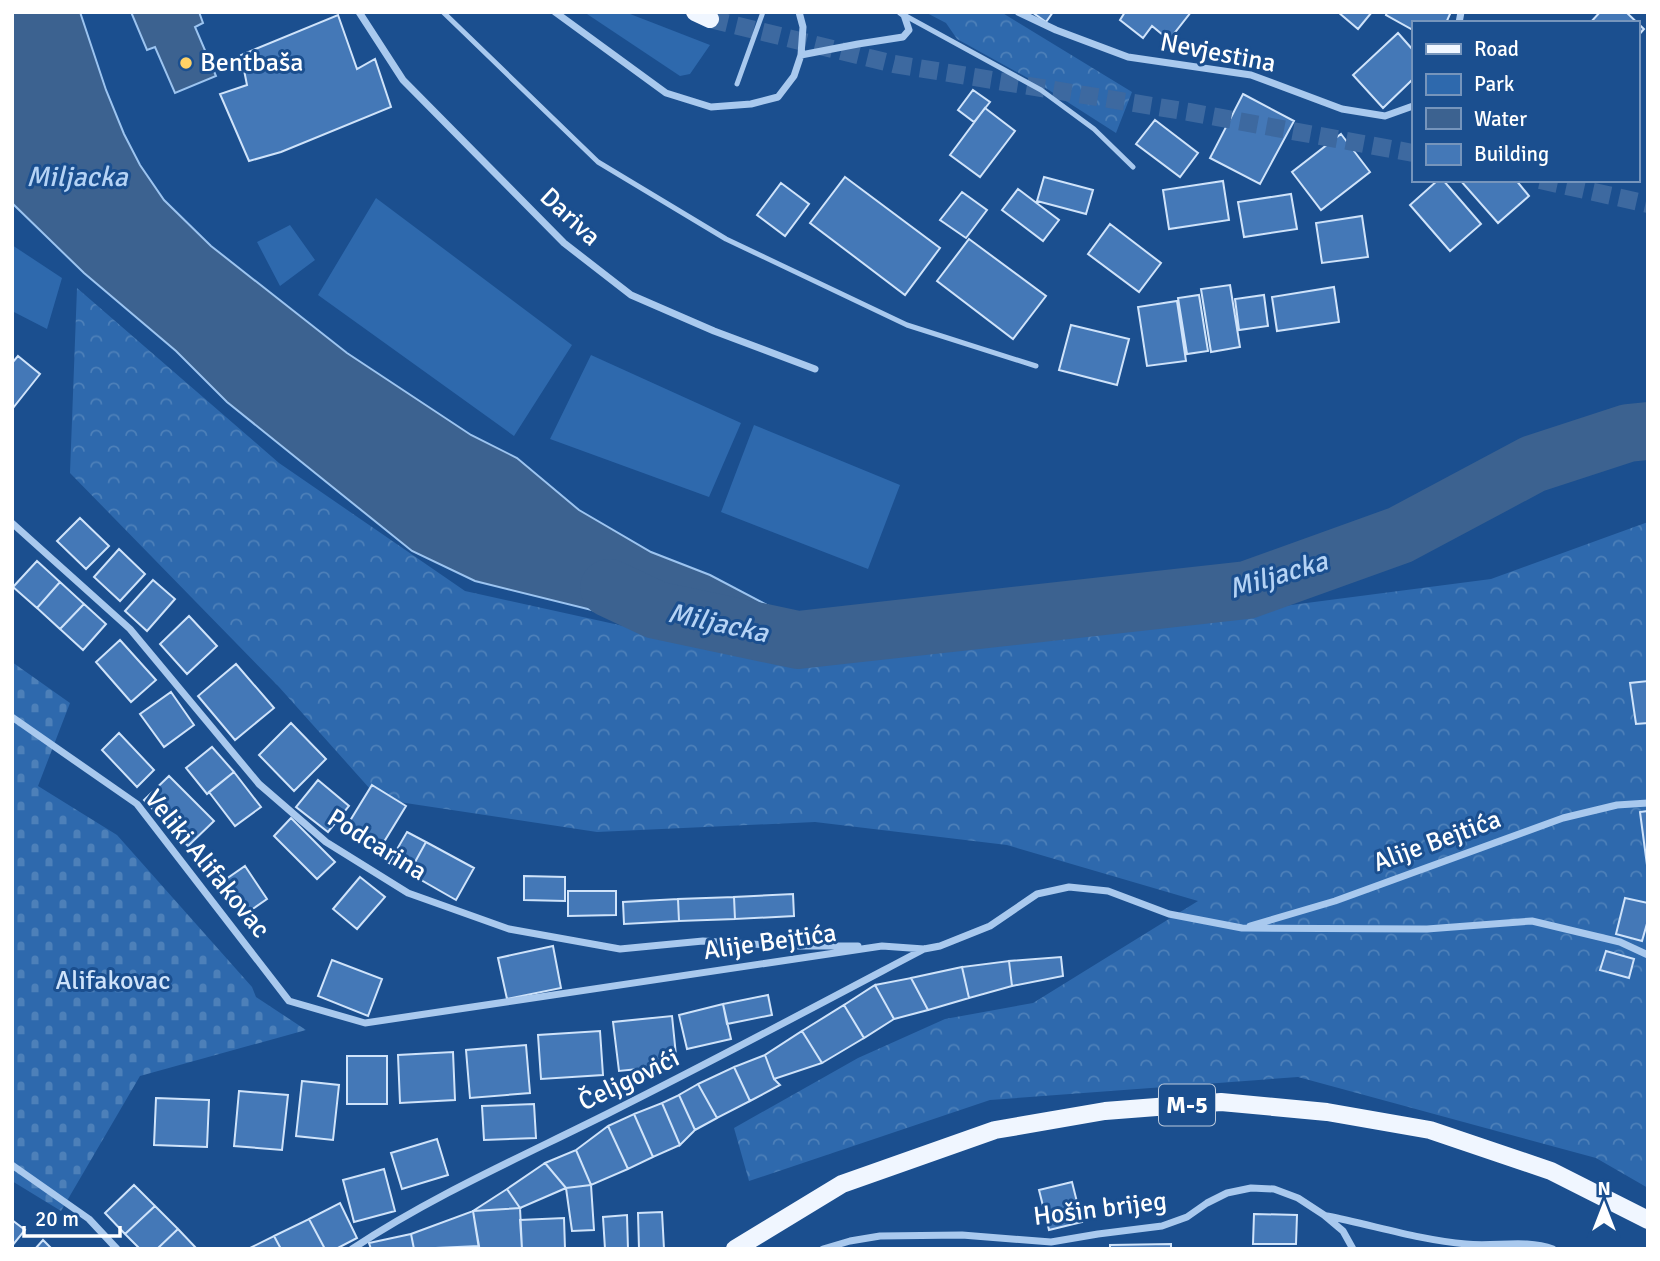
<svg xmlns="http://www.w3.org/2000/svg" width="1660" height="1261" font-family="Signika,sans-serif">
<defs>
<pattern id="forest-crowns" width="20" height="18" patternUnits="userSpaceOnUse" patternTransform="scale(1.75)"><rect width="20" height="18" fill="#2e69ad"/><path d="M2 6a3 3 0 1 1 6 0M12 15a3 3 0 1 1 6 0" fill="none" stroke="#4d80b9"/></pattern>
<pattern id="cemetery-stones" width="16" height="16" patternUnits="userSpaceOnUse" patternTransform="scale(1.75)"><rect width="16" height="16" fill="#2e69ad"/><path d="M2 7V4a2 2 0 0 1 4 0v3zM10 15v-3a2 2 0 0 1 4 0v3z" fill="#4d80b9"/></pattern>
</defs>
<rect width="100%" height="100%" fill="#1b4f8f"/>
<!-- green -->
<path fill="#2e69ad" d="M584 12H625L710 45 690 74 680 76Z
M376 198 572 345 514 436 318 295Z
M290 225 315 260 280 286 257 242Z
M12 245 62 278 47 329 12 311Z
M591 355 741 423 709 497 550 439Z
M754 425 900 485 868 569 721 512Z"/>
<!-- forest -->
<path fill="url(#forest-crowns)" d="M925 12H1001L1132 92 1116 133 1044 87 957 39 946 23Z
M77 288 279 463 465 591 800 665 1036 624H1144L1491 579 1648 522V1188L1596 1158 1298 1077 990 1100 749 1181 734 1128 858 1058 945 1019 1033 1003 1198 901 1007 845 815 822 597 832 379 799 279 687 70 473Z"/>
<!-- cemetery -->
<path fill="url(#cemetery-stones)" d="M12 662 70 703 38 786 117 835 252 987 256 997 306 1030 140 1076 61 1211 12 1181Z"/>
<!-- water -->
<path fill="#3c6290" stroke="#9cc4f0" stroke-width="2" d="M12 12H80L106 90 124 134 140 165 164 200 211 246 347 353 471 435 517 458 579 510 651 552 710 575 784 614 770 611 684 616 620 617 475 581 412 551 227 402 176 351 84 273 12 203Z
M131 12H199L203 23 195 27 216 76 175 93 155 47 147 50Z"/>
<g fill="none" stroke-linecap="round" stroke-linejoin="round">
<!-- river -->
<path stroke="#3c6290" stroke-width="58" d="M609 588 656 610 798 640 1247 590 1400 535 1533 464 1628 433 1648 431"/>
</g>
<!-- building -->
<path fill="#4478b7" stroke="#cfe3fa" stroke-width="2" d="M1032 12H1053L1046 22Z
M1125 12H1191L1169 40 1152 26 1143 38 1120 20Z
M1338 12H1372L1358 29Z
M1387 12H1448L1450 14 1446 23H1413V30L1386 15Z
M1600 12H1626L1644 29 1637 37V23H1590Z
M338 15 357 69 375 59 391 107 281 152 249 161 220 94 247 85 241 55Z
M1398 33 1413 50V79L1383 108 1353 75Z
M973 90 990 102 974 122 958 110Z
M1243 94 1294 121 1260 184 1210 158Z
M985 108 1015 131 980 177 950 155Z
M1155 120 1198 153 1180 177 1136 144Z
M1341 134 1370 172 1321 210 1292 172Z
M845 177 940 248 905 295 810 223Z
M1044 177 1093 190 1086 214 1037 201Z
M1438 180H1443L1481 224 1450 251 1410 205Z
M1460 180H1516L1529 196 1498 223Z
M1223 181 1229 220 1169 229 1163 190Z
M781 183 809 204 785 236 757 215Z
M1018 189 1059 220 1043 241 1002 210Z
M962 192 987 210 966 238 940 220Z
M1291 194 1297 229 1244 237 1238 202Z
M1362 216 1368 257 1322 263 1316 223Z
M1110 224 1161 263 1139 292 1088 254Z
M969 239 1046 296 1013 339 937 281Z
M1230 285 1240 347 1211 352 1201 289Z
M1334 287 1339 322 1277 331 1272 297Z
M1199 295 1208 351 1187 354 1178 298Z
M1264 295 1268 326 1239 330 1235 299Z
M1177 301 1186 361 1147 366 1138 307Z
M1071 325 1129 339 1117 385 1059 370Z
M18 356 40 374 13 408 12 363Z
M80 518 109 546 86 569 57 541Z
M119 549 145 574 120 601 94 577Z
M37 561 60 582 37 608 13 587Z
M153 580 175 599 147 631 125 611Z
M60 582 84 604 60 629 37 608Z
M84 604 106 624 83 650 60 629Z
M189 616 217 646 187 674 160 644Z
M120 640 156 680 131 702 96 662Z
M236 664 274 708 235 740 198 696Z
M1648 681V723L1636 724 1630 683Z
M171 692 194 725 164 747 140 714Z
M291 723 326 759 294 791 259 755Z
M119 733 154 770 137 787 102 750Z
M212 747 234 772 207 794 186 768Z
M234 772 261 807 235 826 209 792Z
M169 776 214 821 188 846 144 800Z
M318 780 349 806 328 832 296 807Z
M372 785 406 806 382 845 348 824Z
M1648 811V865H1647L1640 812Z
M291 818 335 862 317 879 274 836Z
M407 832 426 842 409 873 389 863Z
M426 842 474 868 456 900 409 873Z
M245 866 267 899 241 917 219 884Z
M524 876 565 877V901L524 900Z
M360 877 385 897 357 929 333 909Z
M568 891H616V915L568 916Z
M793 894 794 916 735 919 734 897Z
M734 897 735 919 679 921 678 899Z
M1625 898 1648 903V920L1642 941 1616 934Z
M678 899 679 921 624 924 623 902Z
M553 946 561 988 507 999 498 958Z
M1606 951 1634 959 1629 978 1600 970Z
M1061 957 1063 976 1012 986 1009 961Z
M332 960 382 979 368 1016 318 996Z
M1009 961 1012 986 969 998 962 967Z
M962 967 969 998 928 1010 911 978Z
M911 978 928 1010 894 1019 875 985Z
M875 985 894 1019 864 1038 844 1005Z
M768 995 772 1015 727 1024 723 1004Z
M723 1004 731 1039 687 1049 679 1015Z
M844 1005 864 1038 822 1063 802 1031Z
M672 1016 677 1065 619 1071 613 1022Z
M600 1031 603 1075 541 1079 538 1035Z
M802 1031 822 1063 774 1079 765 1055Z
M526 1045 530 1093 470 1098 466 1050Z
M453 1052 455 1100 400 1103 398 1055Z
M765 1055 774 1079 780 1085 750 1101 734 1067Z
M347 1056H387V1104H347Z
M734 1067 750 1101 717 1118 698 1084Z
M302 1081 339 1085 333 1140 296 1136Z
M698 1084 717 1118 695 1130 679 1095Z
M239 1091 288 1095 282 1150 234 1146Z
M679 1095 695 1130 680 1145 662 1103Z
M156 1098 209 1100 207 1147 154 1145Z
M662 1103 680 1145 653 1157 634 1114Z
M534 1104 536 1138 484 1140 482 1106Z
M634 1114 653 1157 628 1169 608 1126Z
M608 1126 628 1169 591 1185 576 1150Z
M437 1139 448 1175 402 1189 391 1153Z
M576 1150 591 1185 566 1188 545 1163Z
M545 1163 566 1188 520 1208 507 1189Z
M384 1169 395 1211 354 1222 343 1180Z
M1072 1182 1082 1222 1049 1230 1039 1190Z
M134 1185 155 1206 125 1234 105 1213Z
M591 1185 594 1230 572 1231 566 1188Z
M507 1189 520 1208 473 1211Z
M340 1203 357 1238 336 1249H325L309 1219Z
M155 1206 178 1229 157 1249H140L125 1234Z
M520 1208 522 1249H479L473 1211Z
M473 1211 479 1246 414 1249 411 1234Z
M662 1212 664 1249H639L638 1213Z
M1254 1214 1297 1215 1296 1244H1253Z
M627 1215 628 1249H605L603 1217Z
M564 1218 565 1249H522L520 1220Z
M309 1219 325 1249H281L274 1236Z
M12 1220 25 1230 12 1246Z
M178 1229 197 1249H157Z
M411 1234 414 1249H371L369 1243Z
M274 1236 281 1249H248Z
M43 1240 52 1249H35Z
M1171 1244V1249H1110V1245Z"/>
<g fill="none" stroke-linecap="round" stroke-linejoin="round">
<!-- primary-tunnel -->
<path stroke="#3d69a0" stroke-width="18" stroke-dasharray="18 9" stroke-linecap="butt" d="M710 19 894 64 1189 112 1413 153
M1540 180 1648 204"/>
<!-- service -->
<path stroke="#a9c9ee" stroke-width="5" d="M443 12 598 162 726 239 907 325 1036 366
M904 15 1041 90 1094 129 1133 167
M737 84 763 12"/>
<!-- minor -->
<path stroke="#a9c9ee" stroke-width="7" d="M359 12 403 80 564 243 631 295 714 331 815 369
M555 12 666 93 711 107 751 104 778 97 794 76 801 55 803 27 799 12
M1018 12 1056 30 1128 57 1251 75 1342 109 1385 116 1413 106
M1459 23 1461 12
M801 55 858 44 903 37 909 30 904 15 900 12
M12 523 130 629 259 784 326 842 408 893 509 929 620 949 703 941 786 946H858
M12 717 137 804 289 1001 365 1023 882 946 924 949 940 946 990 926 1037 894 1069 887 1108 891 1169 914 1242 928 1427 929 1532 921 1620 942 1648 955
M1250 926 1335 901 1563 818 1617 805 1648 803
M12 1165 89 1219 117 1249
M1327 1216C1373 1225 1419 1240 1466 1244 1495 1247 1526 1239 1553 1249
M352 1249C432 1196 521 1157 607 1114 713 1061 818 1005 924 949
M823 1249 850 1241 880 1236 962 1235 1051 1242 1098 1234 1162 1226 1187 1217 1207 1203 1227 1193 1251 1188 1274 1189 1298 1198 1324 1215 1343 1231 1353 1249"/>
<!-- primary -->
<path stroke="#f0f6ff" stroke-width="18" d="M695 12 710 19
M735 1249 842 1184 995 1130 1105 1111 1221 1102 1327 1112 1430 1130 1551 1171 1648 1220"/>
</g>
<!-- markers -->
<circle fill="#ffd166" stroke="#1b4f8f" stroke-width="2.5" cx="186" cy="63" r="7"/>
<g text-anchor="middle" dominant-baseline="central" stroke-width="6" stroke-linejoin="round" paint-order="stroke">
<!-- shield labels -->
<rect fill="#1b4f8f" stroke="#bbcadd" stroke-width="2" x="1159" y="1084.5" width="56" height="41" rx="5"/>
<g font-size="24" font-weight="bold" fill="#fff">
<text x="1187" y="1105">M-5</text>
</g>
<!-- street labels -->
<g font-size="26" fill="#fff" stroke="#1b4f8f">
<text transform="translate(1218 53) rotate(11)">Nevjestina</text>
<text transform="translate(570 217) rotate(43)">Dariva</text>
<text transform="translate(1437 841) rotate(-20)">Alije Bejtića</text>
<text transform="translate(377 845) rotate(32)">Podcarina</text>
<text transform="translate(207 864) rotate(51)">Veliki Alifakovac</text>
<text transform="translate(770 942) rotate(-8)">Alije Bejtića</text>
<text transform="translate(629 1080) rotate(-26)">Čeljgovići</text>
<text transform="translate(1100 1209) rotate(-7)">Hošin brijeg</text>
</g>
<!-- poi labels -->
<g font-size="26" fill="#fff" stroke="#1b4f8f" text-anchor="start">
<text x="200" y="63">Bentbaša</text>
</g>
<!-- park labels -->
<g font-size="26" fill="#cfe3fa" stroke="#1b4f8f">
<text x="113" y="981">Alifakovac</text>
</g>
<!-- water labels -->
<g font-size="28" font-style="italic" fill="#b5d3f5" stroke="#1b4f8f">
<text x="77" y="177">Miljacka</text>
<text transform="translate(1278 575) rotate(-17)">Miljacka</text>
<text transform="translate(718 623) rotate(12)">Miljacka</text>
</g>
</g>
<!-- border -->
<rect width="1660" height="1261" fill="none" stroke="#ffffff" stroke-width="28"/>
<!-- legend -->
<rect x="1412" y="21" width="228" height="161" fill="#1b4f8f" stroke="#7695bc" stroke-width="2"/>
<rect x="1426" y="44" width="35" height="10" fill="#f0f6ff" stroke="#7695bc" stroke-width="2"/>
<text x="1474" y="56" font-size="21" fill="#ffffff">Road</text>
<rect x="1426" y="74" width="35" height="21" fill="#2e69ad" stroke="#7695bc" stroke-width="2"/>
<text x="1474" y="91" font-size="21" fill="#ffffff">Park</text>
<rect x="1426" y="108" width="35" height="21" fill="#3c6290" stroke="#7695bc" stroke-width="2"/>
<text x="1474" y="126" font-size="21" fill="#ffffff">Water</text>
<rect x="1426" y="144" width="35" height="21" fill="#4478b7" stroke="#7695bc" stroke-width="2"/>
<text x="1474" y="161" font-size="21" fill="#ffffff">Building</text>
<!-- north arrow -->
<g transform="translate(1604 1205)" stroke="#1b4f8f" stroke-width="5" paint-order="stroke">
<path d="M0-5L12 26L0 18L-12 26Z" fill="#ffffff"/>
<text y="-10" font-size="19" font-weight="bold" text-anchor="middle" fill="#ffffff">N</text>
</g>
<!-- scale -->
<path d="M24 1226v10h96v-10" fill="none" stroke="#ffffff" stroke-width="3.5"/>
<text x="35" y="1226" font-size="21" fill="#ffffff" stroke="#1b4f8f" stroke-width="5" paint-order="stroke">20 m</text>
</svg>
